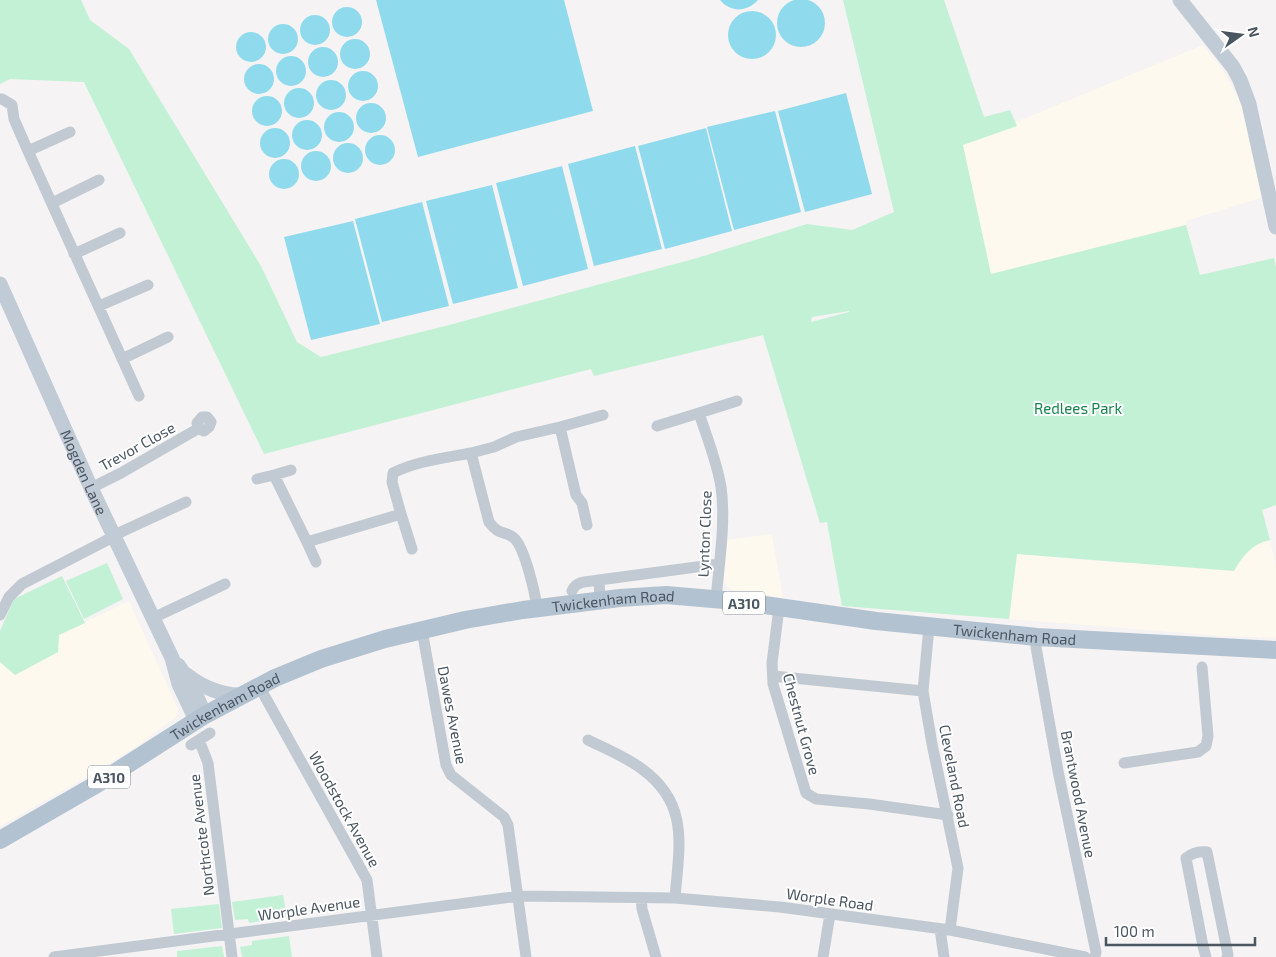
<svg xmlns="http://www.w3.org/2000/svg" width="1276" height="957" font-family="'Exo 2',sans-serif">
<rect width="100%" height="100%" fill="#f5f3f3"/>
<!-- commercial -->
<path fill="#fdf9ef" d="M1203 45 1223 70 1239 100 1257 164 1264 197 1186 221V225L990 274 958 146Z
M772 534 783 598 731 590 726 586 724 579V558L726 540Z
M1270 540 1276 565V638L1222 636 1009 619 1017 554 1124 563 1240 560 1259 543Z
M129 601 178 709 177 716 133 749 94 773 0 826V662L15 675 58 652V635Z"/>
<!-- green -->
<path fill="#c3f1d5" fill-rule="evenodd" d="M0 0H81L90 20 129 49 261 266 297 342 321 357 453 324 697 258 807 224 852 230 894 212 843 0H944L984 117 1010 110 1017 126 963 145 991 274 1186 225 1200 275 1274 258 1276 267V505L1262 510 1270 540C1252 544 1243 555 1234 571L1017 554 1009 619 842 606 827 522 820 523 763 335 594 376 591 369 264 454 84 82 10 79 0 84ZM849 311V312L811 322 812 317Z
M107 563 123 599 84 619 66 581Z
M62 576 85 623 59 635 58 652 15 675 0 662V631L14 599Z
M283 895 287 917 249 923 248 919 235 920 232 902Z
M219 904 222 928 174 934 171 909Z
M289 936 292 957H242L240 947 252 945V941Z
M222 946 224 957H177V951Z"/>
<!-- water -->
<path fill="#90daee" d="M777 23a24 24 0 1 1 48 0a24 24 0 1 1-48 0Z
M376 0H564L593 111 418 157Z
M720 0H758C747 12 731 13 720 0Z
M332 22a15 15 0 1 1 30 0a15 15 0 1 1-30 0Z
M728 35a24 24 0 1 1 48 0a24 24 0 1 1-48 0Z
M300 30a15 15 0 1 1 30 0a15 15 0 1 1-30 0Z
M268 39a15 15 0 1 1 30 0a15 15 0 1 1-30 0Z
M236 47a15 15 0 1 1 30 0a15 15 0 1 1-30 0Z
M340 54a15 15 0 1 1 30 0a15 15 0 1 1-30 0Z
M308 62a15 15 0 1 1 30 0a15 15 0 1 1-30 0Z
M276 71a15 15 0 1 1 30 0a15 15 0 1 1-30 0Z
M244 79a15 15 0 1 1 30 0a15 15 0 1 1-30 0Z
M348 86a15 15 0 1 1 30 0a15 15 0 1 1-30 0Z
M316 95a15 15 0 1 1 30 0a15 15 0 1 1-30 0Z
M284 103a15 15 0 1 1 30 0a15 15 0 1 1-30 0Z
M846 93 872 194 805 212 778 111Z
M252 111a15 15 0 1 1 30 0a15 15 0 1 1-30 0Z
M356 118a15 15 0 1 1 30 0a15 15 0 1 1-30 0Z
M775 111 801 212 734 230 707 127Z
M324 127a15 15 0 1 1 30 0a15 15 0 1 1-30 0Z
M292 135a15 15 0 1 1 30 0a15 15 0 1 1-30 0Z
M706 128 732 231 665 249 638 146Z
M260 143a15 15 0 1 1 30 0a15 15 0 1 1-30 0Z
M365 150a15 15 0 1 1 30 0a15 15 0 1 1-30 0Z
M333 158a15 15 0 1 1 30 0a15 15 0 1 1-30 0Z
M635 146 662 249 594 266 568 164Z
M301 166a15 15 0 1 1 30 0a15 15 0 1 1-30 0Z
M269 174a15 15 0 1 1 30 0a15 15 0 1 1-30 0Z
M562 166 588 269 523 286 496 183Z
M492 185 518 288 453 304 426 201Z
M422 202 449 306 382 322 355 219Z
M353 221 380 324 311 340 284 237Z"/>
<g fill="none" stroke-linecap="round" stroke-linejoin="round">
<!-- street -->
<path stroke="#c1cad2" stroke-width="11" d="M0 99H2L12 105 14 119 28 151 139 396
M28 151 70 132
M52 203 99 180
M74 254 120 233
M99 306 148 285
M122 359 168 337
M657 426 699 413
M560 427 603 415
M291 470 274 475 307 542
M257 479 274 475
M91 488 121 473 194 431 198 428 197 423 202 417H207L211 422 209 427 204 431 198 428
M401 514 412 549
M316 562 307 542 401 514 392 482 393 473C416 461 445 458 471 453
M572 591C576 580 589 582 599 580
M716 599C719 564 726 521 721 487 717 462 707 438 699 413L737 401
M600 600 599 580 719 564
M537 608C535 593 525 548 514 538 505 530 500 537 489 522L471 453 494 447 516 437 560 427 576 495 582 503 587 525
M779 608 772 663 773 684 806 793 816 799 869 804 948 815
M0 615 9 597 22 584 113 537 121 532 186 502
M153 618 225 584
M929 627 923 691 932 744 958 868 950 930
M422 630 446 765 451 775 504 817 508 825 526 957
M1037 637 1036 647 1058 771 1096 952 1095 957
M773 676 923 691
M259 686 367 880 377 957
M199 740 208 763 232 957
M588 740C606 749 626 757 642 769 690 804 679 846 675 898
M191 745 210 733
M1124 763 1198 752 1206 746 1208 736 1202 667
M641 898 642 909 656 957
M940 929 944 957
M54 957 519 896 675 898 780 907 950 930 1085 957
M823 957 830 914
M1206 957 1203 946 1186 858C1192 853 1199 851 1207 852L1228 955 1227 957"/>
<!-- secondary -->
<g stroke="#c1cbd6" stroke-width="15">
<path d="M1180 0 1233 67 1240 80 1249 104 1276 227"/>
<path id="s1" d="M0 284 91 488 172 658 179 684 196 720"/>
<path d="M178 665 191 684 205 715"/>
<path d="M187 675C202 687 223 696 242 695"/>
</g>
<!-- primary -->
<path stroke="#b3c2d1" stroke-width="18" id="s2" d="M0 840 97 784 205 715 275 678 321 659 385 639 465 620 523 610 620 598 666 595 736 601 876 621 1037 637 1276 650"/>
</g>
<g text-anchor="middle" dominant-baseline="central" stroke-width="4" stroke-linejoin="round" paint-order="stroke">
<!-- shield labels -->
<g fill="#fff" stroke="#808990" stroke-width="1">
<rect x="723" y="591.5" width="42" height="23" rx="4"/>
<rect x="88" y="765.5" width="42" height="23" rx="4"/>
</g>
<g font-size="14" font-weight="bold" fill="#4a5661">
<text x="744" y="603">A310</text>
<text x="109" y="777">A310</text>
</g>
<!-- park labels -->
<g font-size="15" fill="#17864f" stroke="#fff">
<text x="1078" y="408">Redlees Park</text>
</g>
<!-- street labels -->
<g font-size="15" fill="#4a5661" stroke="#fff">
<text transform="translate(137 446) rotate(-29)">Trevor Close</text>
<text stroke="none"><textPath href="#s1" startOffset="206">Mogden Lane</textPath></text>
<text transform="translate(704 534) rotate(-88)">Lynton Close</text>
<text stroke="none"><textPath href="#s2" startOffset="668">Twickenham Road</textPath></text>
<text stroke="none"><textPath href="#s2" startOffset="1072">Twickenham Road</textPath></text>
<text stroke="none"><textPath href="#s2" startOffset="262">Twickenham Road</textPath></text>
<text transform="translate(453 715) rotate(79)">Dawes Avenue</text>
<text transform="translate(802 724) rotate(75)">Chestnut Grove</text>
<text transform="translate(955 776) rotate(79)">Cleveland Road</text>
<text transform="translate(1079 794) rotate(79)">Brantwood Avenue</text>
<text transform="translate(345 809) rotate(61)">Woodstock Avenue</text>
<text transform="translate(201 835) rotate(-97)">Northcote Avenue</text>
<text transform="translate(830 899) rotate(8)">Worple Road</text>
<text transform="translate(309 908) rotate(-8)">Worple Avenue</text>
</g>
</g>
<!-- north arrow -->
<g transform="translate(1241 35) rotate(76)" stroke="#ffffff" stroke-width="4" paint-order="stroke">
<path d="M0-4L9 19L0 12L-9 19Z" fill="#4a5661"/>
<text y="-8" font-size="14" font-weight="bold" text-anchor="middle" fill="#4a5661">N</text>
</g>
<!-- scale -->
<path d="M1106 937v8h149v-8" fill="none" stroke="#4a5661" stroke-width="2.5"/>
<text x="1114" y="937" font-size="15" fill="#4a5661" stroke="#ffffff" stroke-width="4" paint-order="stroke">100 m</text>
</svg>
